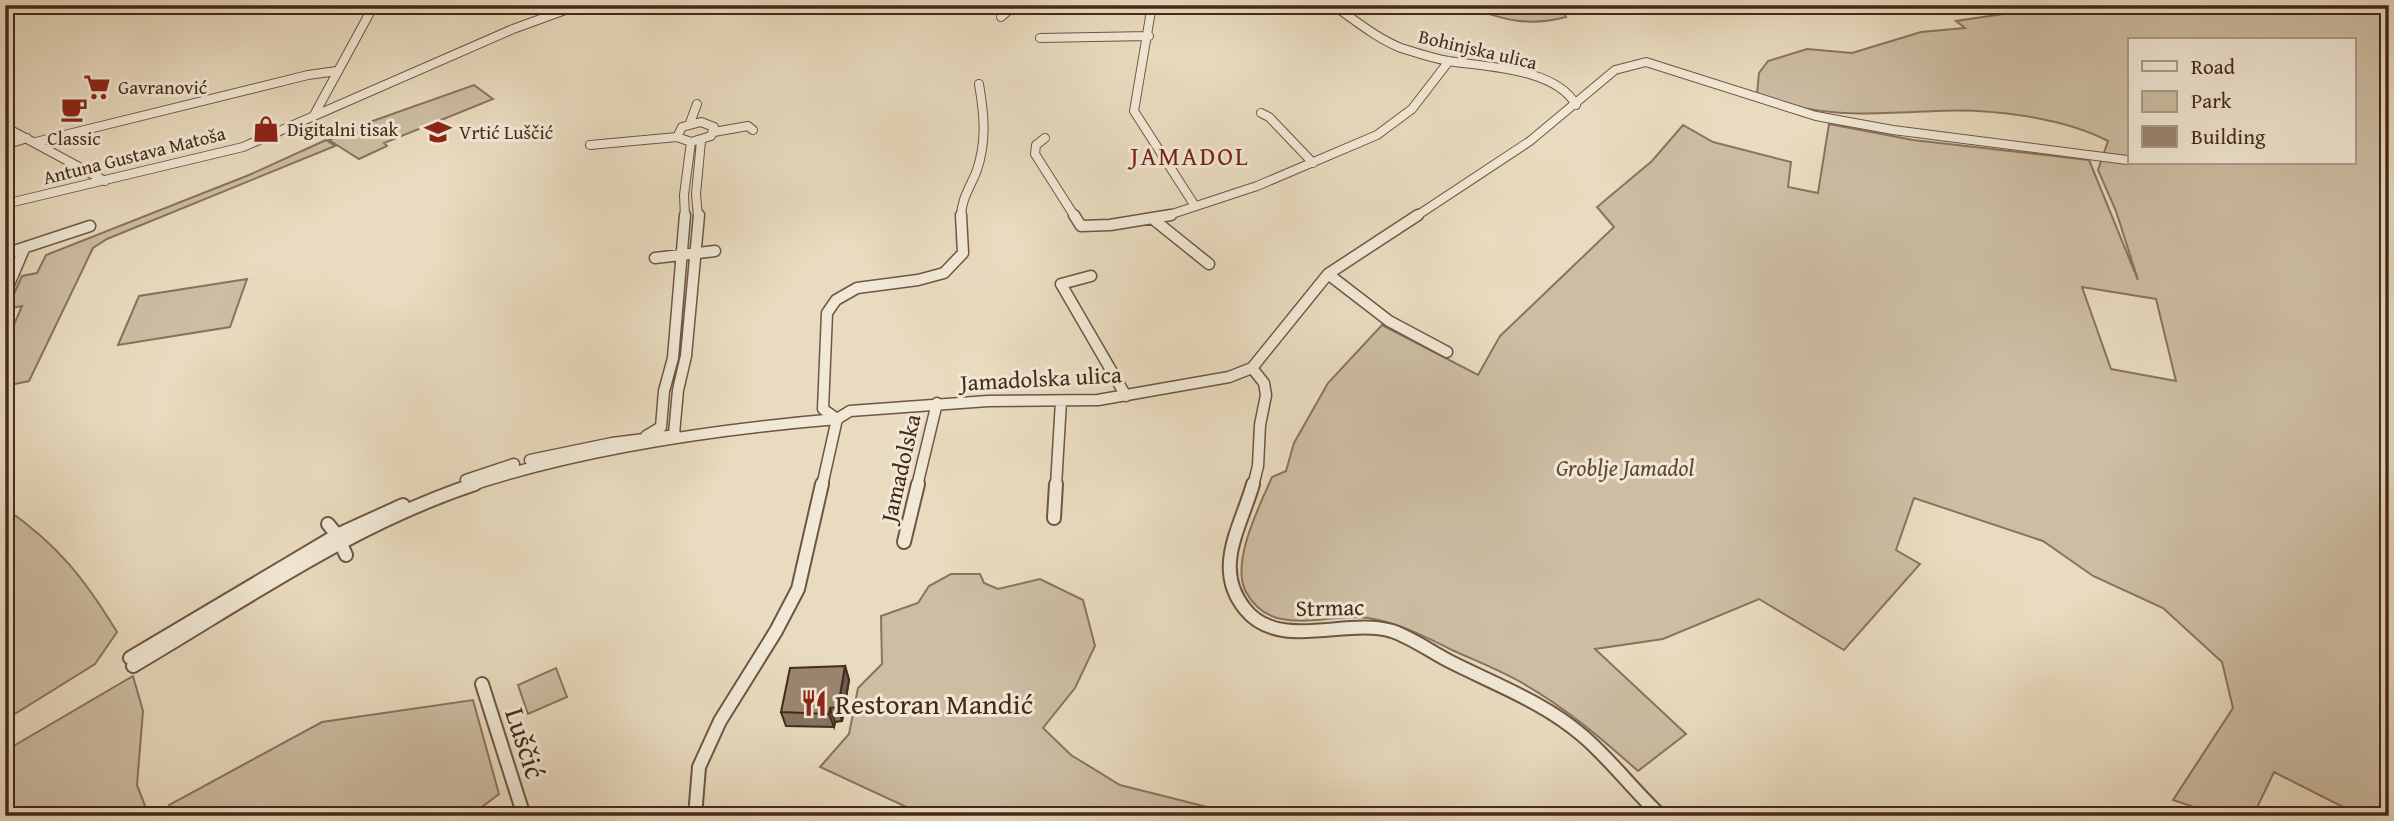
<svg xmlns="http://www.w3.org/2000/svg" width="2394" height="821" font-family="'Gentium Book Plus',serif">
<rect width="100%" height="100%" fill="#e9dbbf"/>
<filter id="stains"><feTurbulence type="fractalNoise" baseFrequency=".00286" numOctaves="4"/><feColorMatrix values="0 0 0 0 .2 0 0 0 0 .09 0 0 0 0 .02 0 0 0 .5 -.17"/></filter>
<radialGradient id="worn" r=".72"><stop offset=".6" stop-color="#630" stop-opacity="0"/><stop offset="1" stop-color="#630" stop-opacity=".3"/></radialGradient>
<!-- green -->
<path fill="#cdbda3" stroke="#89735e" stroke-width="2" fill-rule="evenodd" d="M1461 5H1579L1562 10 1566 17C1525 28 1500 18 1461 5Z
M2064 5H2389V815L2353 812 2274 772 2253 816H2220L2173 800 2233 708 2222 662 2163 608 2093 576 2043 541 1914 498 1896 550 1920 564 1844 650 1759 599 1663 639 1595 649 1686 734 1638 771C1602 739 1566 708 1524 684 1502 671 1476 661 1452 650 1426 637 1397 622 1368 618 1327 612 1272 640 1246 592 1230 563 1260 505 1272 477L1286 471 1294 443 1328 383 1382 325 1478 375 1500 336 1614 227 1597 207 1652 161 1683 125 1713 142 1791 162 1788 187 1818 193 1829 124 1913 140 2089 160 2138 280 2116 211 2098 170 2108 141C2063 117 1987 108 1936 111 1875 114 1814 119 1757 94L1759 73 1768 61 1807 49 1852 53 1921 32 1965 28 1956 21ZM2130 40H2354V163H2130ZM2082 287 2156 299 2176 381 2111 369Z
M474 85 493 99 384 143 387 146 359 159 329 140 367 123Z
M326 140 335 146 107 239 93 248 29 381 5 386V335L10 334 22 306 7 309 22 276 37 273 46 255 249 175Z
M247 279 230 327 118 345 139 296Z
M5 508C58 545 84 578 117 632L95 664 5 720Z
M951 574H980L984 583 998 589 1040 579 1083 600 1095 646 1075 688 1043 728 1071 755 1120 785 1243 816H910L913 810 820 767 849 734 858 688 882 664 881 616 918 603 929 586Z
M556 668 567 697 528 714 518 685Z
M133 676 143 711 137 785 149 816H5V751Z
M473 700 499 794 470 816H176L169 805 322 722Z"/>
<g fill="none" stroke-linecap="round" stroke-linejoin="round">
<defs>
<path id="street-far2" d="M1152 5 1134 111 1195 206
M1333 5C1355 20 1376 38 1401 48 1417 53 1432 58 1448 61 1486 67 1556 68 1576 105
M1001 17 1015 5
M1040 38 1149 36
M1261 113 1269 117 1313 163
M313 117 374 5
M701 122 714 127 711 136 691 142 677 137 682 127Z
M690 123 697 104
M5 127 105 181
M714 132 748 126 753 130
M1045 138 1036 145 1035 154 1075 217
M36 142 308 75 337 71
M5 145 27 138
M590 145 677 137
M5 204 243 147 513 29 579 5
M685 217 684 195 691 142
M698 217 696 194 701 141
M961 217C961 199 971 186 977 170 987 140 984 114 979 84
M1163 217 1257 186 1377 135 1412 109 1449 61
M1415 217 1530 141 1615 70 1646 62 1816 116 1893 130 2127 160"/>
<path id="street-far1" d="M1074 215 1081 226 1110 225 1171 215
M1153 219 1209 264
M5 254 90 226
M655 258 715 251
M1328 274 1389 321 1447 352
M1091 276 1061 284 1126 396
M5 294 24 249
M1252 368 1264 383 1266 395 1260 425 1258 466 1253 486
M837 419 823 409 827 313 836 300 857 288 918 280 944 273 963 253 961 215
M646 436 661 427 664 391 673 358 685 215
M669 437 674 434 678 390 686 356 699 215
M530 460 612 443 676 435
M466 480 514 464
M469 486C581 449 719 429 837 419
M822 486 837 419 850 411 988 401 1098 400 1229 377 1252 368 1328 274 1418 215
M917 486 937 403
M1056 486 1061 401"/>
<path id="street" d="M1253 484C1241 527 1212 568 1245 609 1279 652 1347 617 1392 631 1412 638 1430 651 1449 661 1494 684 1544 702 1583 736 1611 760 1634 791 1661 816
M1054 518 1056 484
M328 524 337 535 346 555
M904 542 918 484
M130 658 337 535 403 505
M133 666C244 601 351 525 475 484
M482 684 524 816
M695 816 699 767 720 721 776 631 798 589 822 484"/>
</defs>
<!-- street-far2 casing -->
<use href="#street-far2" stroke="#6e5642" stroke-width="10"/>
<!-- street-far1 casing -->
<use href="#street-far1" stroke="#6e5642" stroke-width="13"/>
<!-- street casing -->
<use href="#street" stroke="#6e5642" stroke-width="16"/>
<!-- street-far2 -->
<use href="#street-far2" stroke="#f1e8d5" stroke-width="8"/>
<!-- street-far1 -->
<use href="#street-far1" stroke="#f1e8d5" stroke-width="10"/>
<!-- street -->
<use href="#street" stroke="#f1e8d5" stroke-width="12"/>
</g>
<!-- wall -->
<path fill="#84735f" stroke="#452919" stroke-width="2" d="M845 666 849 680 842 721 835 722 834 727 786 726 781 712Z"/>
<!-- shaded-wall -->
<path fill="#6c5e4e" stroke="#452919" stroke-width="2" d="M845 666 849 680 842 721 838 707Z
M830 708 835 722 834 727 829 714Z"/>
<!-- building -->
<path fill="#9a866f" stroke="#452919" stroke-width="2" d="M845 666 838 707 830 708 829 714 781 712 790 668Z"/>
<!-- icons -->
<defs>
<symbol id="supermarket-bare" viewBox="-9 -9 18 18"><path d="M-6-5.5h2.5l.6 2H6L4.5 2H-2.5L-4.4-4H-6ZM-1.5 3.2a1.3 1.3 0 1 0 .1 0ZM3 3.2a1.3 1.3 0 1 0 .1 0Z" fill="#8f2418" stroke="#f1e8d5" stroke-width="2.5" paint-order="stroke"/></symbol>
<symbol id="cafe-bare" viewBox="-9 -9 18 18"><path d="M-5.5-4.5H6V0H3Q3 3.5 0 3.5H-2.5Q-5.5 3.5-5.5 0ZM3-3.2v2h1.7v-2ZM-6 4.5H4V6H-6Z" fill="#8f2418" stroke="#f1e8d5" stroke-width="2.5" paint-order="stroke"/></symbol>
<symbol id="shop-bare" viewBox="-9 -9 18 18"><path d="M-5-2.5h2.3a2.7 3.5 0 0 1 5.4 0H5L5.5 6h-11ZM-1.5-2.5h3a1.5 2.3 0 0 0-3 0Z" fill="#8f2418" stroke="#f1e8d5" stroke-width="2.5" paint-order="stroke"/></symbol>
<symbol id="school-bare" viewBox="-9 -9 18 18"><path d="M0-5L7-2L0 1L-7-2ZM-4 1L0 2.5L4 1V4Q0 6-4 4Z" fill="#8f2418" stroke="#f1e8d5" stroke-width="2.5" paint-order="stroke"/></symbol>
<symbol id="restaurant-bare" viewBox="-9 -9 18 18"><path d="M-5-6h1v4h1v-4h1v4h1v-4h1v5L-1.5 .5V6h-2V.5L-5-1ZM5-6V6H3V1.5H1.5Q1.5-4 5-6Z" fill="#8f2418" stroke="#f1e8d5" stroke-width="2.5" paint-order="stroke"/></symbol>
</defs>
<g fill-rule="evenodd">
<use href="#supermarket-bare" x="78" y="68" width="38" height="38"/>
<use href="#cafe-bare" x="55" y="90" width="38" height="38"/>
<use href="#shop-bare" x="247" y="110" width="38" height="38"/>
<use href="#school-bare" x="419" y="113" width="38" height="38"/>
<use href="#restaurant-bare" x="795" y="684" width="38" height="38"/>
</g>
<g text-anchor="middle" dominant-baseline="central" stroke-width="6" stroke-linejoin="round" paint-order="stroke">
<!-- far-street labels -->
<g font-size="19" fill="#452919" stroke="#f1e8d5">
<text transform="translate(1478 49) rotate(13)">Bohinjska ulica</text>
<text transform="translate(134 155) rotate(-14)">Antuna Gustava Matoša</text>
</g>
<!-- far-poi labels -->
<g font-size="19" fill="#452919" stroke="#f1e8d5" text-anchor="start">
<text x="118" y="87">Gavranović</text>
<text x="287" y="129">Digitalni tisak</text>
<text x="459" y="132">Vrtić Luščić</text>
<text x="74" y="138" text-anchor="middle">Classic</text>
</g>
<!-- street labels -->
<g font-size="23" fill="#452919" stroke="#f1e8d5">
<text transform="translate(1041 378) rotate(-3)">Jamadolska ulica</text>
<text transform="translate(900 468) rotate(-77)">Jamadolska</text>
<text transform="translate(1330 607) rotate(-1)">Strmac</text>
</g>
<!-- park labels -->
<g font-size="23" font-style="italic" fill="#604735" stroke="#f1e8d5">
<text x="1625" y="467">Groblje Jamadol</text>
</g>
<!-- quarter labels -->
<g font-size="26" letter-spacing="2" fill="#7a1f14" stroke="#f1e8d5">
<text x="1190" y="155">JAMADOL</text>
</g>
<!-- near-poi labels -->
<g font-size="28" fill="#452919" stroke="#f1e8d5" text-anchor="start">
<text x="835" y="703">Restoran Mandić</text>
</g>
<!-- near-street labels -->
<g font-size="28" fill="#452919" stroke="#f1e8d5">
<text transform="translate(526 743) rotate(72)">Luščić</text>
</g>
</g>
<!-- margin -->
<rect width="2394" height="821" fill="none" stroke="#e9dbbf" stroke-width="28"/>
<rect x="7" y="7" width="2380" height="807" fill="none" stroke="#452919" stroke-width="3.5"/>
<rect x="14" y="14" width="2366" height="793" fill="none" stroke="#452919" stroke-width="2"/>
<!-- legend -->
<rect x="2128" y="38" width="228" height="126" fill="#f1e8d5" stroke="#ac9c8a" stroke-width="2"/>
<rect x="2142" y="61" width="35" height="10" fill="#f1e8d5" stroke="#ac9c8a" stroke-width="2"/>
<text x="2191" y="74" font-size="21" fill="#452919">Road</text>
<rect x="2142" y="91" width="35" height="21" fill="#cdbda3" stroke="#ac9c8a" stroke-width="2"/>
<text x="2191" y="108" font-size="21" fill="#452919">Park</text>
<rect x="2142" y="126" width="35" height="21" fill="#9a866f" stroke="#ac9c8a" stroke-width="2"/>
<text x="2191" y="144" font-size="21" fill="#452919">Building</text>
<rect width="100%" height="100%" filter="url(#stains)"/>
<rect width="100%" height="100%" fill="url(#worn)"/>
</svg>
